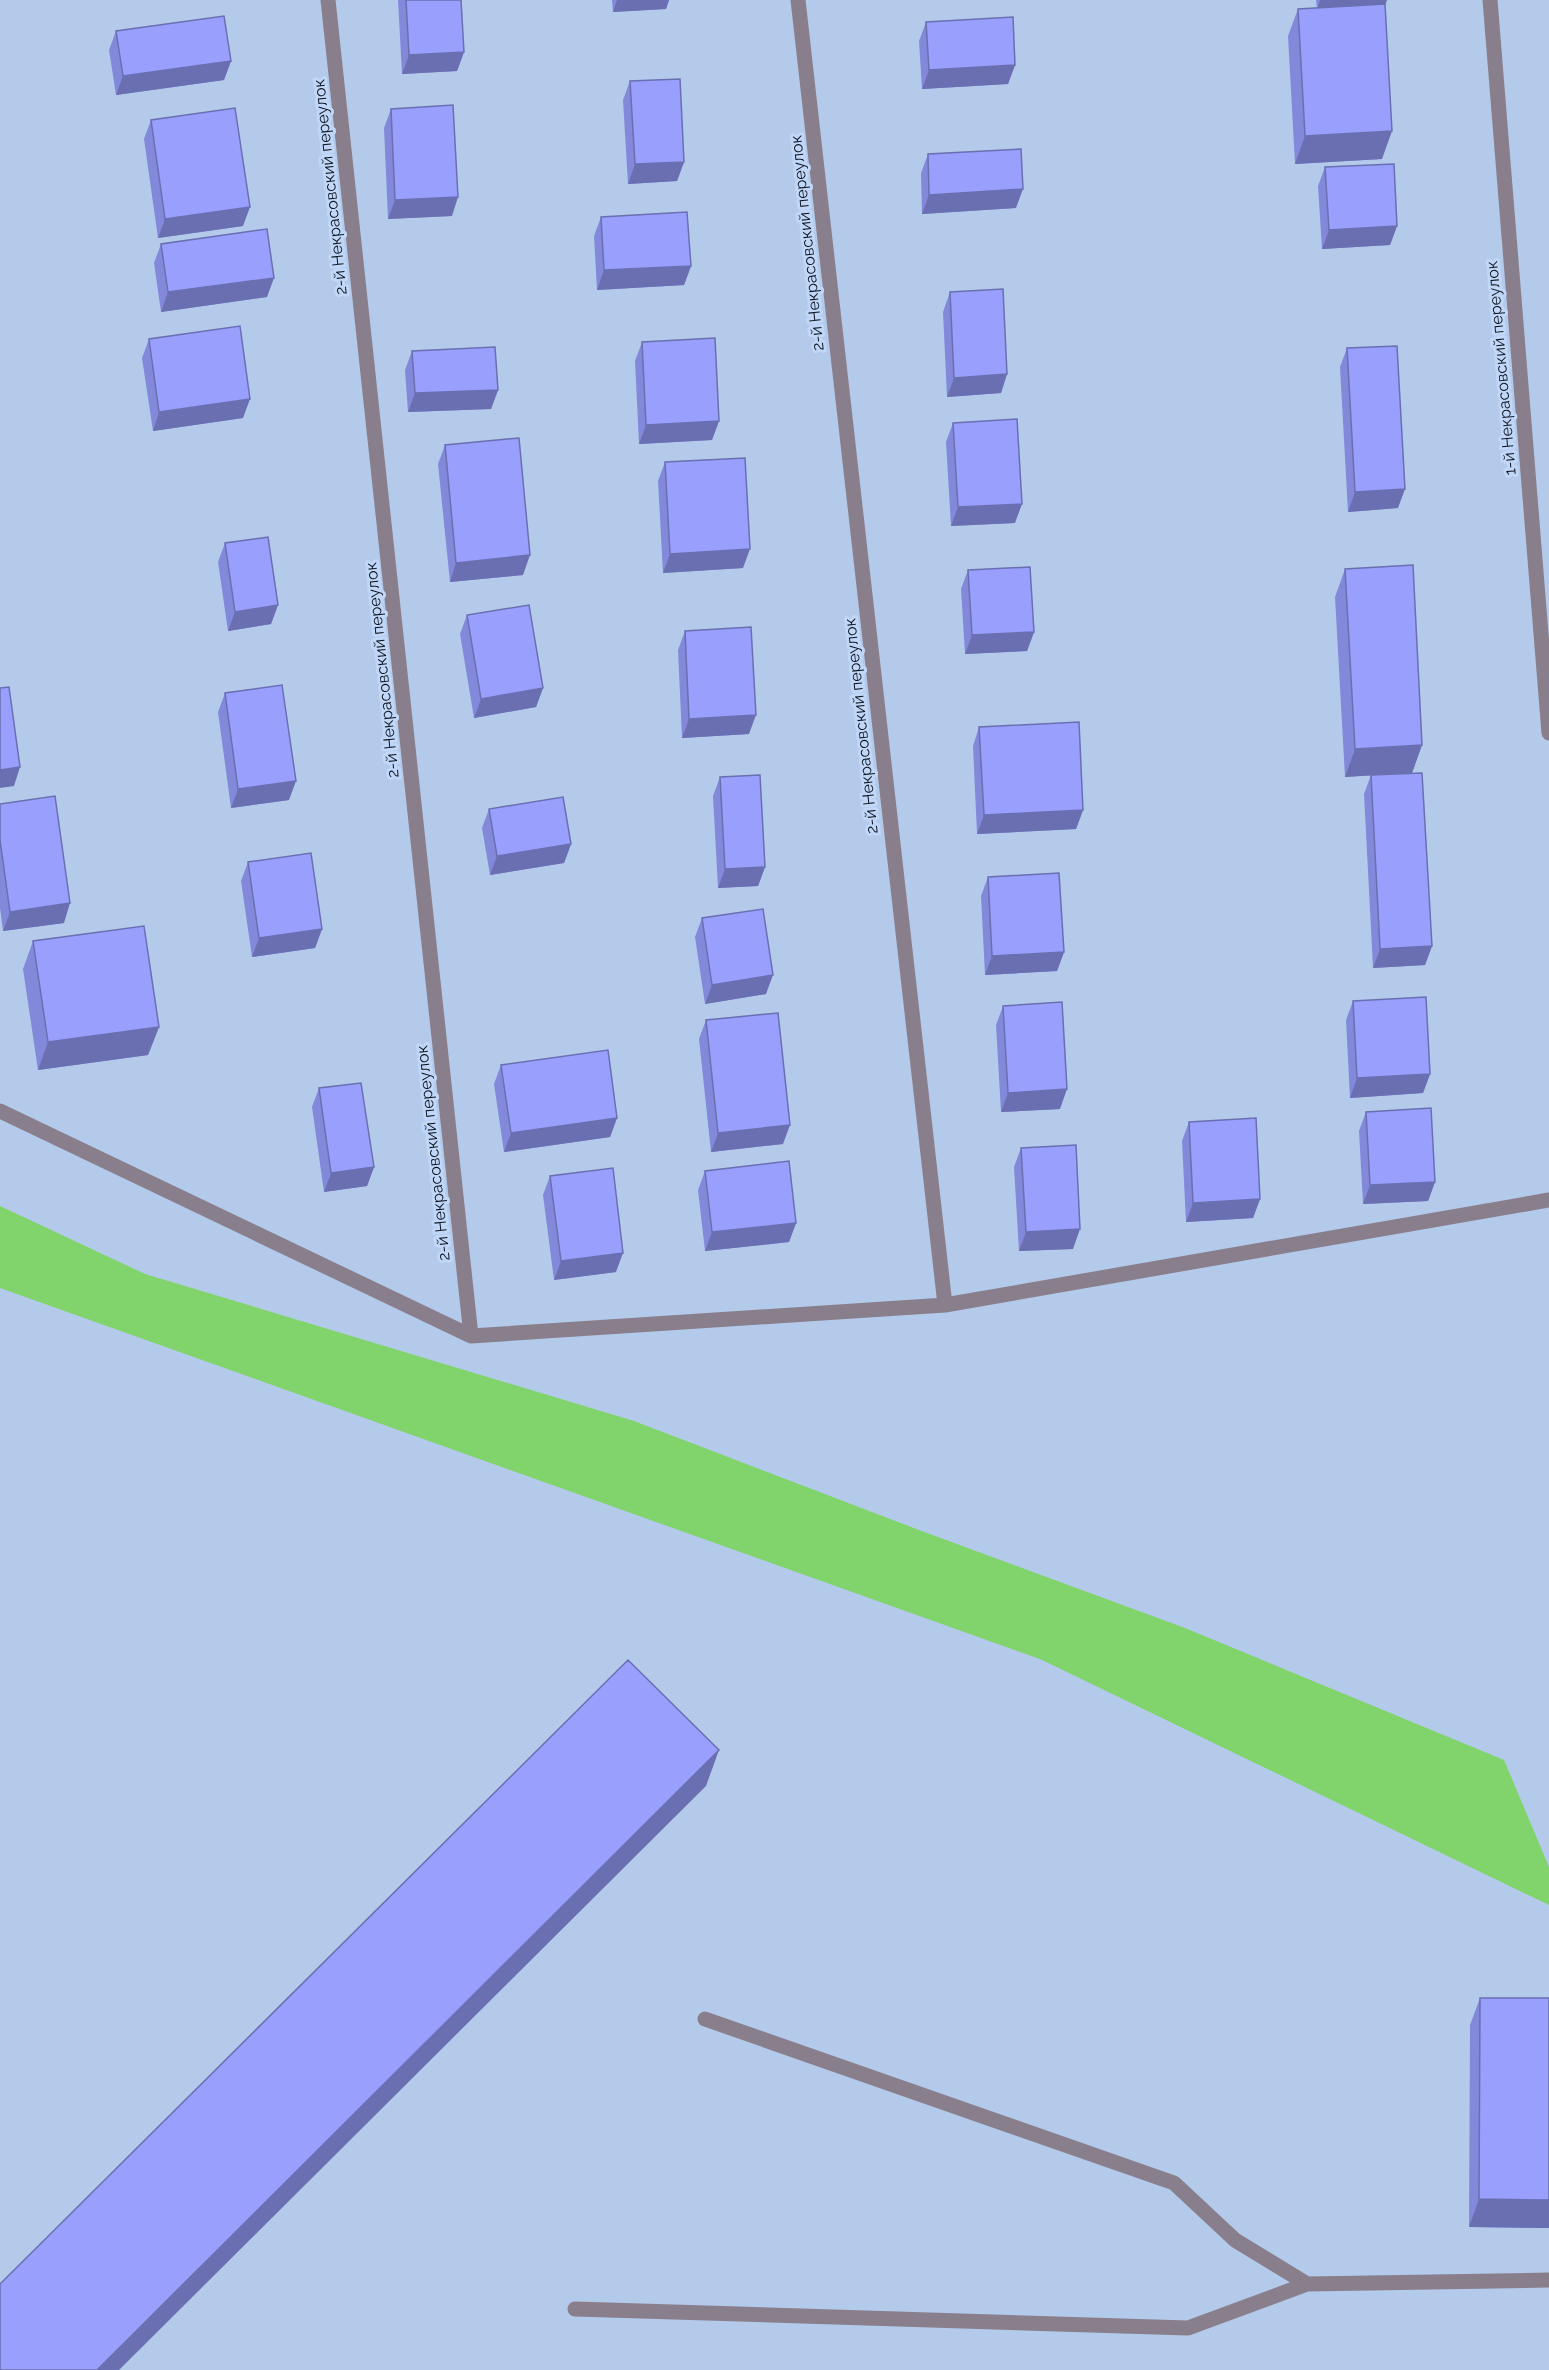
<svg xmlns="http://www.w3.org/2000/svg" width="1549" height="2370" font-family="Raleway,sans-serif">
<rect width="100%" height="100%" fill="#b4caeb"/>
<!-- green -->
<path fill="#80d46b" d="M0 1206 145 1274 634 1421 919 1530 1185 1628 1504 1760 1549 1867V1905L1040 1659 0 1288Z"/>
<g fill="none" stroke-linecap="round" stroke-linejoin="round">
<!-- lane -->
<path stroke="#897f8c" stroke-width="15" d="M705 2019 1174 2183 1235 2240 1307 2284 1549 2280
M575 2309 1188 2328 1307 2284"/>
<!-- street -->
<path stroke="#897f8c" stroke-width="15" d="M328 0 471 1336
M798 0 945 1305
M1490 0 1549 733
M0 1111 471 1336 945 1305 1549 1200"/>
</g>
<!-- wall -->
<path fill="#8389da" d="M398 0H461L464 52 457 71 402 74Z
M612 0H669L666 9 613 12Z
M1316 0H1387L1385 5 1382 159 1295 164 1288 36 1298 9 1317 8Z
M926 22 1015 65 1008 84 922 89 919 41Z
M116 31 231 61 224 80 116 95 109 50Z
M630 81 684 162 677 181 628 184 623 100Z
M391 109 452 216 388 219 384 128Z
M151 120 243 226 158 238 144 139Z
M928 154 1016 208 922 214 921 173Z
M1325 167 1397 226 1390 245 1322 249 1318 186Z
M601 217 691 266 684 285 597 290 594 236Z
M161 244 267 297 161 312 154 263Z
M950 292 1007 374 1001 393 947 397 943 312Z
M149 339 243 418 153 431 142 358Z
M642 342 719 421 712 440 639 444 635 361Z
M1347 348 1398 508 1348 512 1340 367Z
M412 351 498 390 491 409 408 412 405 370Z
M953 423 1015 523 951 526 946 442Z
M445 445 523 575 450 582 438 464Z
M665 462 743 568 663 573 658 481Z
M225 543 278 605 271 624 228 631 218 562Z
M1345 569 1422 745 1412 773 1432 946 1425 965 1373 968 1364 794 1371 775 1345 777 1335 597Z
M968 570 1034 632 1027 651 965 654 961 589Z
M467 615 543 688 536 707 474 718 460 634Z
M685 631 749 734 682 738 678 650Z
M225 693 289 800 231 808 218 712Z
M979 727 1083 810 1076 829 977 834 973 746Z
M720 777 765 867 758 886 718 888 713 796Z
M0 804 64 923 3 931 0 908Z
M489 809 571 844 564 863 490 875 482 828Z
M248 862 322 929 315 948 252 957 241 881Z
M988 877 1064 952 1057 971 985 975 981 896Z
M702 918 766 994 705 1004 695 937Z
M33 941 159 1027 148 1055 38 1070 23 969Z
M1353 1001 1430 1074 1423 1093 1350 1098 1346 1020Z
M1003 1006 1060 1109 1001 1112 996 1025Z
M706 1020 783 1144 711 1152 699 1039Z
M501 1065 617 1118 610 1137 504 1152 494 1084Z
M319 1088 374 1167 367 1186 324 1192 312 1107Z
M1366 1112 1435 1182 1428 1201 1363 1204 1359 1131Z
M1189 1122 1260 1199 1253 1218 1186 1222 1182 1141Z
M1021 1148 1073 1249 1019 1251 1014 1167Z
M705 1171 796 1223 789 1242 705 1251 698 1190Z
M550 1176 616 1272 554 1280 543 1195Z
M1480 1998 1549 2228 1469 2227 1470 2025Z"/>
<!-- shaded-wall -->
<path fill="#6a6fb1" d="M617 0H669L666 9 613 12Z
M1320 0H1387L1385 5 1317 9Z
M464 52 457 71 402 74 409 55Z
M231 61 224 80 116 95 123 76Z
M1015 65 1008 84 922 89 929 70Z
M1392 131 1382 159 1295 164 1305 136Z
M684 162 677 181 628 184 635 164Z
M1023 189 1016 208 922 214 929 195Z
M458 197 452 216 388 219 395 200Z
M250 207 243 226 158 238 165 219Z
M1397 226 1390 245 1322 249 1329 230Z
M691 266 684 285 597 290 604 270Z
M274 278 267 297 161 312 168 292Z
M1007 374 1001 393 947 397 954 378Z
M498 390 491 409 408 412 415 393Z
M250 399 243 418 153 431 159 412Z
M719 421 712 440 639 444 646 425Z
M1405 489 1398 508 1348 512 1355 492Z
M1022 504 1015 523 951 526 958 507Z
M750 549 743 568 663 573 670 554Z
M530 555 523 575 450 582 456 563Z
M278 605 271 624 228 631 235 612Z
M1034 632 1027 651 965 654 972 635Z
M543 688 536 707 474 718 481 699Z
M756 715 749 734 682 738 689 719Z
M1422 745 1412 773 1345 777 1355 749Z
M20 767 14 786 0 788V770Z
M296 781 289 800 231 808 238 789Z
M1083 810 1076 829 977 834 984 815Z
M571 844 564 863 490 875 497 856Z
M765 867 758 886 718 888 725 869Z
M70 903 64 923 3 931 10 912Z
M322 929 315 948 252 957 259 938Z
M1432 946 1425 965 1373 968 1380 949Z
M1064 952 1057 971 985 975 992 956Z
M773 975 766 994 705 1004 712 985Z
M159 1027 148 1055 38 1070 48 1042Z
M1430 1074 1423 1093 1350 1098 1357 1078Z
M1067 1089 1060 1109 1001 1112 1008 1093Z
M617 1118 610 1137 504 1152 511 1133Z
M790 1125 783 1144 711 1152 718 1133Z
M374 1167 367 1186 324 1192 331 1173Z
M1435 1182 1428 1201 1363 1204 1370 1185Z
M1260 1199 1253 1218 1186 1222 1193 1203Z
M796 1223 789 1242 705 1251 712 1232Z
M1080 1229 1073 1249 1019 1251 1026 1232Z
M623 1253 616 1272 554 1280 561 1261Z
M719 1750 706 1786 119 2370H97Z
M1479 2199 1549 2200V2228L1469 2227Z"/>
<!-- building -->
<path fill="#989ffd" stroke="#6a6fb1" stroke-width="1.5" d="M406 0H461L464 52 409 55Z
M1385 4 1392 131 1305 136 1298 9Z
M224 16 231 61 123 76 116 31Z
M1013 17 1015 65 929 70 926 22Z
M680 79 684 162 635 164 630 81Z
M453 105 458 197 395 200 391 109Z
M235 108 250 207 165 219 151 120Z
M1021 149 1023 189 929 195 928 154Z
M1394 164 1397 226 1329 230 1325 167Z
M687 212 691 266 604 270 601 217Z
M267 229 274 278 168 292 161 244Z
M1003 289 1007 374 954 378 950 292Z
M240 326 250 399 159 412 149 339Z
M715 338 719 421 646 425 642 342Z
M1397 346 1405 489 1355 492 1347 348Z
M495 347 498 390 415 393 412 351Z
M1017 419 1022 504 958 507 953 423Z
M519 438 530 555 456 563 445 445Z
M745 458 750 549 670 554 665 462Z
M268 537 278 605 235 612 225 543Z
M1413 565 1422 745 1355 749 1345 569Z
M1030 567 1034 632 972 635 968 570Z
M529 605 543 688 481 699 467 615Z
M751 627 756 715 689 719 685 631Z
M282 685 296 781 238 789 225 693Z
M9 687 20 767 0 770V688Z
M1079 722 1083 810 984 815 979 727Z
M1422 773 1432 946 1380 949 1371 775Z
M760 775 765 867 725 869 720 777Z
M55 796 70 903 10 912 0 840V804Z
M563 797 571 844 497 856 489 809Z
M311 853 322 929 259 938 248 862Z
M1059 873 1064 952 992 956 988 877Z
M763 909 773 975 712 985 702 918Z
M144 926 159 1027 48 1042 33 941Z
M1426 997 1430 1074 1357 1078 1353 1001Z
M1062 1002 1067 1089 1008 1093 1003 1006Z
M778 1013 790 1125 718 1133 706 1020Z
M608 1050 617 1118 511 1133 501 1065Z
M361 1083 374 1167 331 1173 319 1088Z
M1431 1108 1435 1182 1370 1185 1366 1112Z
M1256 1118 1260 1199 1193 1203 1189 1122Z
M1076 1145 1080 1229 1026 1232 1021 1148Z
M789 1161 796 1223 712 1232 705 1171Z
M613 1168 623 1253 561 1261 550 1176Z
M628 1660 719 1750 97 2370H0V2284Z
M1480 1998H1549V2200L1479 2199Z"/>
<g text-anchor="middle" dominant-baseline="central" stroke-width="6" stroke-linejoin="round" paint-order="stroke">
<!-- street labels -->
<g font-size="16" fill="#0b121d" stroke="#c1d7f8">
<text transform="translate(330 187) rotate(-96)">2-й Некрасовский переулок</text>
<text transform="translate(807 243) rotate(-96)">2-й Некрасовский переулок</text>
<text transform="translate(1501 368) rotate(-95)">1-й Некрасовский переулок</text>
<text transform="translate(382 670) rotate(-96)">2-й Некрасовский переулок</text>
<text transform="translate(861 726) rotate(-96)">2-й Некрасовский переулок</text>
<text transform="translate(433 1153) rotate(-96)">2-й Некрасовский переулок</text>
</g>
</g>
</svg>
